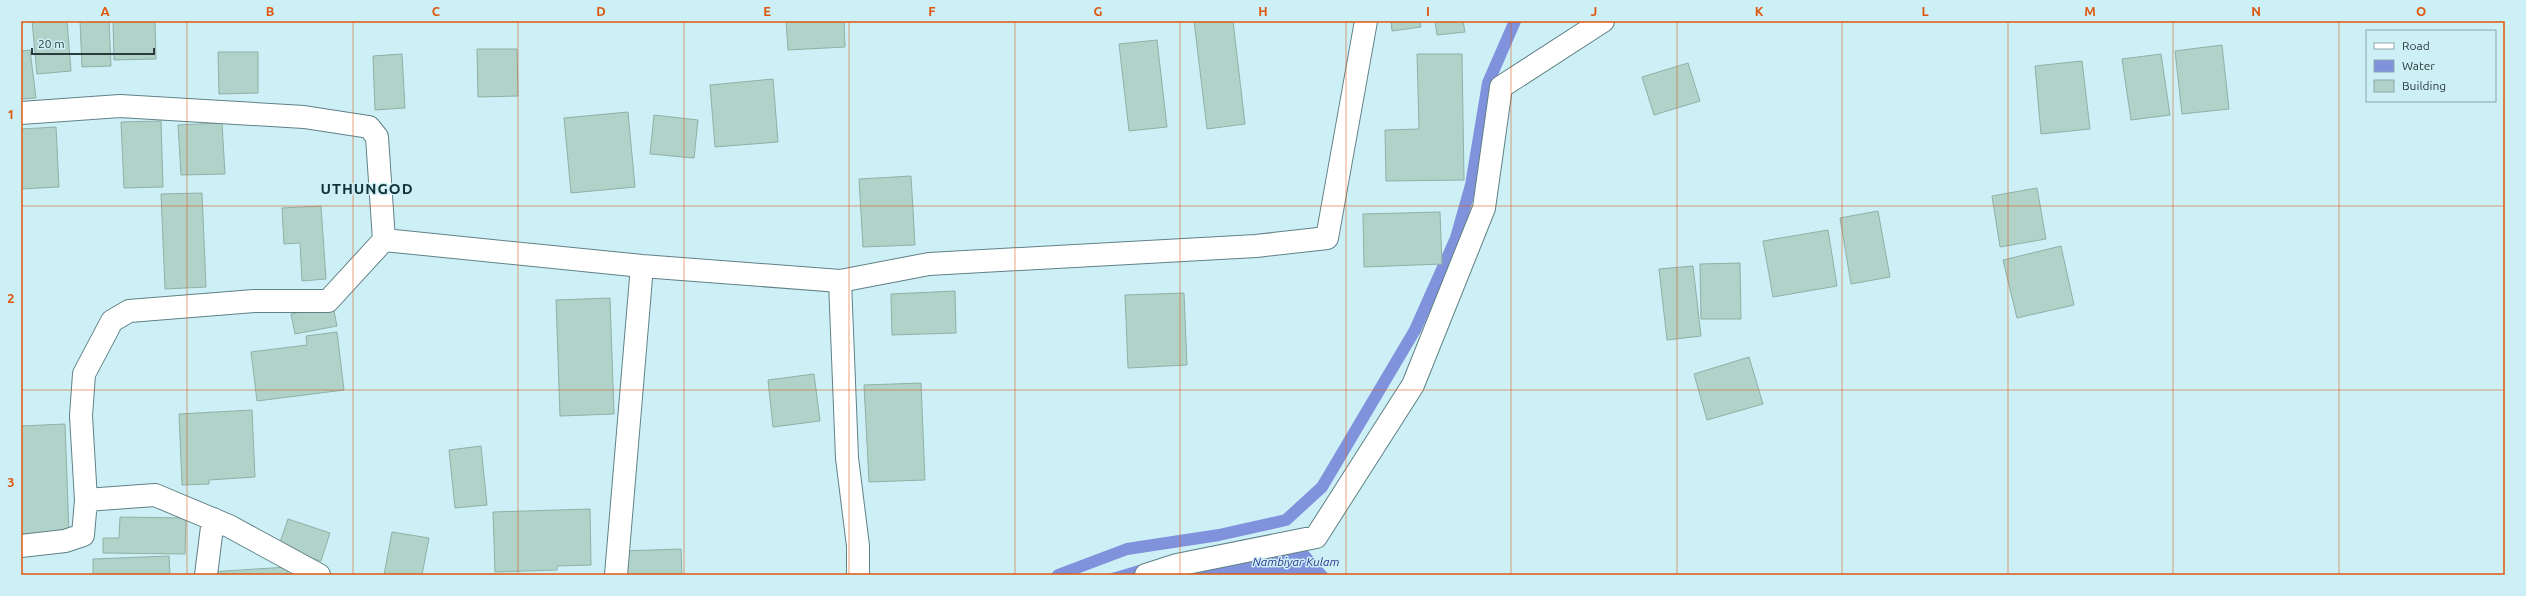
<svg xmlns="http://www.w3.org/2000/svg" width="2526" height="596" font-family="Ubuntu,sans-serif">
<rect width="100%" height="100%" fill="#ccf0f6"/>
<!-- water -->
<path fill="#8192dd" d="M1304 546 1329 575H1105L1152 561 1197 553Z"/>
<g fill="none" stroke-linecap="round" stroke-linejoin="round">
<!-- stream -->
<path stroke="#8192dd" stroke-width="12" d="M1058 575 1127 549 1219 535 1286 520 1322 487 1415 330 1456 238 1471 185 1488 83 1515 21"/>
</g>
<!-- building -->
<path fill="#b1d2c9" stroke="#90b0a7" d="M32 21H67L71 71 37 74Z
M80 21H109L111 66 82 67Z
M113 21H155L156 59 114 60Z
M786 21H844L845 47 788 50Z
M1194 21H1233L1245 124 1207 129Z
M1391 21H1420L1421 27 1392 31Z
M1435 21H1463L1465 32 1437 35Z
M1157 40 1167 127 1129 131 1119 44Z
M2222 45 2229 109 2182 114 2175 51Z
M477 49H517L518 96 478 97Z
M30 50 36 98 21 99V51Z
M218 52H258V93L219 94Z
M402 54 405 108 375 110 373 56Z
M1417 54H1462L1464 180 1386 181 1385 130 1419 129Z
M2161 54 2170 115 2131 120 2122 59Z
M2082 61 2090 129 2041 134 2035 66Z
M1688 63 1700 101 1654 115 1642 77Z
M773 79 778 142 715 147 710 85Z
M628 112 635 187 571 193 564 118Z
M654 115 698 120 694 158 650 154Z
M161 121 163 187 124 188 121 122Z
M222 123 225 174 181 175 178 125Z
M56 127 59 187 21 189V129Z
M911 176 915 245 863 247 859 179Z
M2037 188 2046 239 2000 247 1992 196Z
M202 193 206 287 165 289 161 194Z
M321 206 326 279 302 281 300 243 284 244 282 208Z
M1878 211 1890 277 1851 284 1840 218Z
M1440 212 1442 264 1364 267 1363 214Z
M1828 230 1837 286 1773 297 1763 241Z
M2061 246 2074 305 2017 318 2003 260Z
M1740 263 1741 319H1701L1700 264Z
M1693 266 1701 336 1667 340 1659 269Z
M955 291 956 333 892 335 891 294Z
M1184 293 1187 365 1128 368 1125 295Z
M610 298 614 414 560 416 556 300Z
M333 305 337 326 295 334 291 314Z
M337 332 344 390 257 401 251 352 307 345 306 336Z
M1749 357 1763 404 1707 420 1694 374Z
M814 374 820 421 773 427 768 380Z
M921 383 925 480 869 482 864 385Z
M252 410 255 477 209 480V484L182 485 179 414Z
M65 424 69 533 21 534V426Z
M481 446 487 505 455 508 449 450Z
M590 509 591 565 557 566V570L495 572 493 512Z
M120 517 186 518 185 554 103 553V538H119Z
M288 519 330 533 321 561 278 548Z
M392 532 429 538 422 575H384Z
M681 549 682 575H621V551Z
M169 556 170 575H93V559Z
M288 567V575H209V572Z"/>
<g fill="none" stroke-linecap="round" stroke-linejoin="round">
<defs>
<path id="minor" d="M21 113 120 106 304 117 369 127 377 137 384 240 328 301H254L129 311 112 321 84 374 81 416 86 500 83 535 65 541 21 546
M384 240 642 266 840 281
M86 500 155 495 229 526 319 575
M206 575 213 519
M616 575 642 266
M858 575V546L847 458 840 281 929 264 1256 246 1327 238 1366 21
M1146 575 1177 565 1316 537 1413 385 1484 208 1501 87 1603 21"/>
</defs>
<!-- minor casing -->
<use href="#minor" stroke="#608186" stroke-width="24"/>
<!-- minor -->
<use href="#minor" stroke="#fff" stroke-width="22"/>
</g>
<!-- grid -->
<path fill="none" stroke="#df570e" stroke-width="1" stroke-opacity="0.55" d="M187 21V575M353 21V575M518 21V575M684 21V575M849 21V575M1015 21V575M1180 21V575M1346 21V575M1511 21V575M1677 21V575M1842 21V575M2008 21V575M2173 21V575M2339 21V575M21 206H2505M21 390H2505"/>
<g text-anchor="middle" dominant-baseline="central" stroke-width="3" stroke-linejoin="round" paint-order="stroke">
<!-- water labels -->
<g font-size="12" font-style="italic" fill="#2e368e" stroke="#ccf0f6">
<text x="1296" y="561">Nambiyar Kulam</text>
</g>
<!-- district labels -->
<g font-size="15" font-weight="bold" letter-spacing="1" fill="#123237" stroke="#ccf0f6">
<text x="367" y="188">UTHUNGOD</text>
</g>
</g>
<!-- border -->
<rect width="2526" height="596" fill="none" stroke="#ccf0f6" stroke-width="44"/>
<!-- legend -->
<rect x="2366" y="30" width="130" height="72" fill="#ccf0f6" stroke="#8ca7ac"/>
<rect x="2374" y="43" width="20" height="6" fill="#ffffff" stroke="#8ca7ac"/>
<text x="2402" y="50" font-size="12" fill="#2c3a3d">Road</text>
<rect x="2374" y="60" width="20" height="12" fill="#8192dd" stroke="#8ca7ac"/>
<text x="2402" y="70" font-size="12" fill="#2c3a3d">Water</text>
<rect x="2374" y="80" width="20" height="12" fill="#b1d2c9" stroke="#8ca7ac"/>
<text x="2402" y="90" font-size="12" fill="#2c3a3d">Building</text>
<!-- scale -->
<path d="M32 48v6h122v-6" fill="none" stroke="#2c3a3d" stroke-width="2"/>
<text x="38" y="48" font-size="12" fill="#2c3a3d" stroke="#ccf0f6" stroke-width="3" paint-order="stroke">20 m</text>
<rect x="22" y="22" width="2482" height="552" fill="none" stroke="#df570e" stroke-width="1.5"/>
<g font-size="13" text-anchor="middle" font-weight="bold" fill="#df570e">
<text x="105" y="16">A</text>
<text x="270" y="16">B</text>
<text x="436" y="16">C</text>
<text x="601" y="16">D</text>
<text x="767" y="16">E</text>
<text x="932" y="16">F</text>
<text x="1098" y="16">G</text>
<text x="1263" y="16">H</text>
<text x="1428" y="16">I</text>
<text x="1594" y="16">J</text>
<text x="1759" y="16">K</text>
<text x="1925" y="16">L</text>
<text x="2090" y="16">M</text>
<text x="2256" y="16">N</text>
<text x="2421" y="16">O</text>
<text x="11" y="119">1</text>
<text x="11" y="303">2</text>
<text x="11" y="487">3</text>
</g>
</svg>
